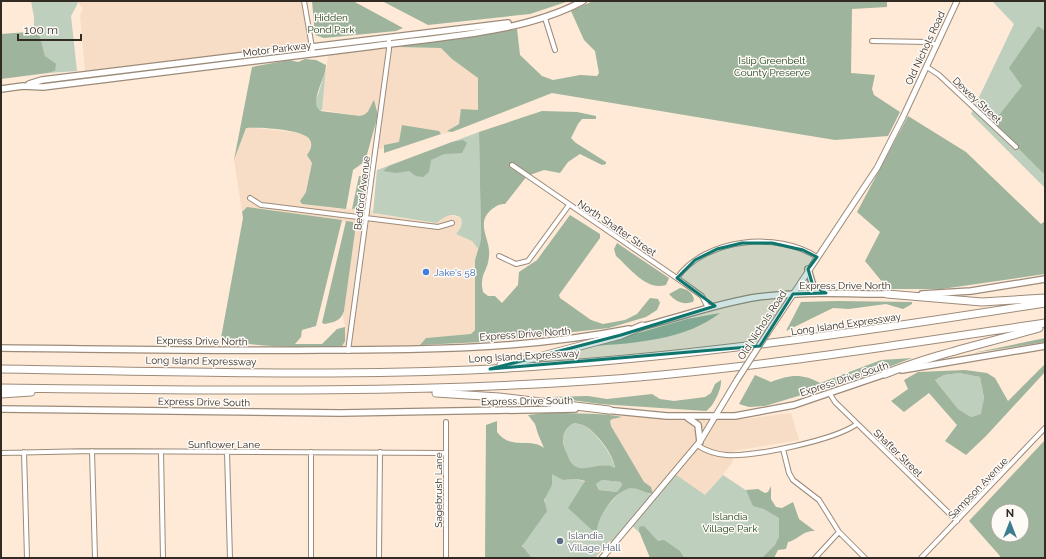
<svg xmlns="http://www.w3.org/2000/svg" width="1046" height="559" font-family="Raleway,sans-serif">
<rect width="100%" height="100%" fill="#feead7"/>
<!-- built -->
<path fill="#f7ddc5" d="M76 1H301L309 44 85 71 80 16 83 8Z
M390 47 441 48 452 59 478 78V110L448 131 452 132 441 134 439 131 403 125 399 142 384 145 383 149 377 148 381 117 378 115 377 107 372 102 370 110 365 115 360 116 322 110 328 55Z
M246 128H255L303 133 310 140 311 144 308 155 312 163 306 192 302 197V204L341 209 359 208 372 210 376 214 437 223 445 216 450 215 461 218V226L456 234 472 241 478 249 475 260V330L471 334 426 338 420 345 341 348 346 332 343 316 355 232 353 223 247 208 242 212 234 160Z
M791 413 799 440 734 451 732 463 706 496H652L636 483 604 414 684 420 745 419Z"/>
<!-- green -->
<path fill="#becfbd" d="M31 1H76L78 3 71 16 77 71 48 73 55 71 51 62 45 56 40 36 34 34V17Z
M992 1H1045V188L971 114 1014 24Z
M326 69 322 110 320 111 318 110 316 101Z
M479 132 481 241 478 249 472 241 456 234C460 229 463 225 461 218 452 212 445 216 437 223L373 213 377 170Z
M959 373 980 377 984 398 982 414 971 417 958 409 935 380 944 375Z
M574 423C577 424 581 424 583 425 595 431 614 456 615 469 599 457 578 482 568 456 565 450 563 445 563 438 564 430 568 427 574 423Z
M672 472 705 495 723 475 798 525 768 558H667L630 524 614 543 610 541 595 558H532L523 548V543L544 506 545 494 552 485V473L563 480 577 479 585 482 573 502 593 521 631 481 652 496Z
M602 480 621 482 622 485 617 492 599 490 596 484Z"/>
<!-- forest -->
<path fill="#9eb49c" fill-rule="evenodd" d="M312 1H353L403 28 396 31 324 38 315 35Z
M382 1H569L530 14 428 25Z
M593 1H887V7L852 9 851 73 875 75 872 89 874 95 900 112 888 136 835 140 552 93 452 132 447 131 459 124 461 109 478 110V78L452 59 441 48 396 47 517 29 520 55 542 76 553 80 580 75 597 76 599 73 595 51 584 40 571 11Z
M1038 26 1045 31V175L993 123 1022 86 1009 68Z
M28 32 40 36 45 56 56 64 55 71 48 73 1 79V34Z
M305 59 316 60 326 65C326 78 309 101 320 111L360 116C370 114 369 107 374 100L378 115 366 158 364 162 353 170 346 209 302 204 300 201 306 192 312 163 307 155C310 151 313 145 310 140 305 129 258 127 246 128L234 160 252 67 289 60 298 62Z
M542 111 577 112 596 116V119H582L578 124 571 138 576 143 606 162V164L602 165 580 154 568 162 560 173 544 170 527 176 505 204C499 204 496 206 491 210 475 224 491 239 489 256 488 272 479 273 483 292L488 296H495L502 303 518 285 519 272 537 260 570 215 600 234V238L559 295 560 298 591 320 603 324 625 320 637 314 650 298 658 299 660 303 657 310 646 317 609 328 483 342 420 345 426 338 471 334 475 330V260L481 240 479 132Z
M908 116 966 152 1041 224 1045 221V274L942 289H888L865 261 880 232 857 212Z
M402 125 439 131 441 134 384 153V145L399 142Z
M463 140 467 143 462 153 444 154 431 160 429 172 423 177 416 176 409 171 396 173 383 171 389 166 452 142Z
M359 176 364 177C366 186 363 200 359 208L352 209Z
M247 207 342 220 316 326 302 330 301 337 295 344H322L337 329 345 327V341L341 348C325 344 308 347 291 347 269 346 242 345 221 338L243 218 242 212Z
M346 221 353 222 355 232 344 311C341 321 334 322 325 324L322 323Z
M617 243 669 278 666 285C646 291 630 268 616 256L614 249Z
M680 288C687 289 692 292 694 299L693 302C683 305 676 302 669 294Z
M837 301 912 302V304L903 309 886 304 849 309 833 308 786 331 801 302Z
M720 313C685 340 636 343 593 346L687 319Z
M1045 338V342L973 353Z
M912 358 868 375 765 406 749 407 739 404 755 375 771 382C790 375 801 373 820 383L881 360Z
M1045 364V372L986 436 966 455 945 441 957 425 929 393 904 412 891 401 908 389 904 380 918 372 965 370 987 373 995 378 1008 401ZM959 373 980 377 984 398 981 414 971 417 958 409 935 380 944 375Z
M721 380C722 389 713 407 706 411L600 404 550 397 588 396 607 399 652 394 660 399 674 401 705 397 711 393 715 384Z
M554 412C577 415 600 412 622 417L612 419 610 421 611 426 644 482 651 487 653 494C645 493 639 488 631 488 616 490 598 515 597 530H592L568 508 585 481 577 479 563 480 552 474V485L544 500 547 511 522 546 532 558H485L486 425 497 421V432C511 451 530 437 544 448L538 434 535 424 528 415ZM574 423C577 424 581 424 583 425 596 431 614 455 615 468 598 458 577 481 568 456 566 451 563 446 563 441 563 432 566 428 574 423ZM602 480 621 482 622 485 617 492 599 490 596 484Z
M1045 440V558H999L1000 556 969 521ZM998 511H1022V535H998Z
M771 486V499L776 507 782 508 793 502 799 519 815 531C801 531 800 539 788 542L786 549 778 550 774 558H762L775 545 779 537V518L764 509 753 506 746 490 758 489 765 493 768 492Z
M644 526 658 541 664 540 680 551 684 558H650L639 531V527Z"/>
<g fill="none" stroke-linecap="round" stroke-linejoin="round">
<defs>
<path id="minor" d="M304 1 313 53
M545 18 555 50
M872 41 929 42 937 45
M927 67 939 75 1016 147
M512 165 684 283 702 296 708 308
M250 198 261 205 270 206 438 227 452 223
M499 256 516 264 528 261 569 205
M677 278C705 238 778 231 817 257
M348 351 389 49V37
M830 394 835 402 957 521
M446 422V558
M697 445C706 451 715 454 726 455 754 457 835 440 857 424
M783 449 789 473 793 480 819 500 839 532 865 558
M92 451 95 558
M24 452 27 558
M161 452 163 558
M227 452 230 558
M311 452V558
M1 453 92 451 446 453
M379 558 380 452
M815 558 839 532
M921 558 1045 428"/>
<path id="tertiary" d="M768 332 877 168 903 117 957 1
M602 558 701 440 737 380"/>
<path id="secondary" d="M29 84 42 80 508 23
M1 89 23 86 43 87C153 73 264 60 374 46 440 37 524 33 583 1
M808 269 813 286 826 293
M922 294 971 291 1045 279
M640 327C679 318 717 303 758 297 802 291 847 294 891 294
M1 348C108 349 214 351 321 350 423 350 528 349 629 329
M902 370 1045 346
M1 409 341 413 575 409
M605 410 667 416H735L794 405 888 373
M688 418 698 425 700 442"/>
<path id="motorway" d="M887 294 982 302 1045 298
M501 365 539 357 621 335 642 326
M1 369C164 371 328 377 491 369 678 359 861 332 1045 303
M885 374C935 354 987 343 1039 328
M1 388C201 390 401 394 601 380 750 369 897 345 1045 323
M436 393 499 397 609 410
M1 394 31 392"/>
</defs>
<!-- minor casing -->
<use href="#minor" stroke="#9d8b7a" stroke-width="6"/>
<!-- tertiary casing -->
<use href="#tertiary" stroke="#9d8b7a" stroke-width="7"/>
<!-- secondary casing -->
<use href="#secondary" stroke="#9d8b7a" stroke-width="8"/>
<!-- motorway casing -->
<use href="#motorway" stroke="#9d8b7a" stroke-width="9"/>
<!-- minor -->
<use href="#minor" stroke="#fff" stroke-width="4"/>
<!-- tertiary -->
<use href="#tertiary" stroke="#fff" stroke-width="5"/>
<!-- secondary -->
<use href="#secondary" stroke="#fff" stroke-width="5.5"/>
<!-- motorway -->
<use href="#motorway" stroke="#fff" stroke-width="7"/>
<defs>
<path id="tertiary-bridge" d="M737 380 768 332"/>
</defs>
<!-- tertiary-bridge casing -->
<use href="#tertiary-bridge" stroke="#9d8b7a" stroke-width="7" stroke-linecap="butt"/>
<!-- tertiary-bridge -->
<use href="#tertiary-bridge" stroke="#fff" stroke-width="5"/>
</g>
<!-- marked area -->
<path fill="#0f766e" fill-opacity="0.2" stroke="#0f766e" stroke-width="3" stroke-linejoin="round" d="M742 243H772L803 250 817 257 808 269 813 286 826 293 793 294 760 346 490 369 621 335 715 306 677 278 695 260 717 249Z"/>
<!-- markers -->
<circle fill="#3f7fe0" stroke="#fefaf6" stroke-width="1.5" cx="426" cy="272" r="4"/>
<circle fill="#5c6f8a" stroke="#fefaf6" stroke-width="1.5" cx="560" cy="541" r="4"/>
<g text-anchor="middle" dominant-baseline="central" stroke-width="3" stroke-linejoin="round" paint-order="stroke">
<!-- park labels -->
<g font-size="10" fill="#214320" stroke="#fefaf6">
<text x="331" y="17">Hidden<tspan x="331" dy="12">Pond Park</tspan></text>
<text x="772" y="60">Islip Greenbelt<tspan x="772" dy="12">County Preserve</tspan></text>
<text x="730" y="516">Islandia<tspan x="730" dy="12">Village Park</tspan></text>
</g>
<!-- street labels -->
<g font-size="10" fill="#322b24" stroke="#fefaf6">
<text transform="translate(925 48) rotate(-65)">Old Nichols Road</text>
<text transform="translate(277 49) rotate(-7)">Motor Parkway</text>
<text transform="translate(977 100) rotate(43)">Dewey Street</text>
<text transform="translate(362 193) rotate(-83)">Bedford Avenue</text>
<text transform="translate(617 228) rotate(34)">North Shafter Street</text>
<text x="845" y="285">Express Drive North</text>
<text transform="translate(846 324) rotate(-8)">Long Island Expressway</text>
<text transform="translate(762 325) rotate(-57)">Old Nichols Road</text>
<text transform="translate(525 334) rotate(-4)">Express Drive North</text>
<text transform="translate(202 341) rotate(1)">Express Drive North</text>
<text transform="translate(524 356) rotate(-3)">Long Island Expressway</text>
<text transform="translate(201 361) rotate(1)">Long Island Expressway</text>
<text transform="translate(844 379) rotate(-18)">Express Drive South</text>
<text transform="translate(527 401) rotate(-1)">Express Drive South</text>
<text transform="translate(204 402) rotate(1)">Express Drive South</text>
<text x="224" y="444">Sunflower Lane</text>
<text transform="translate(898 453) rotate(44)">Shafter Street</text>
<text transform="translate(978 488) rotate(-46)">Sampson Avenue</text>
<text transform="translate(438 490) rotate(-90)">Sagebrush Lane</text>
</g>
<!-- shop labels -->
<g font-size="10" fill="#366cbe" stroke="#fefaf6" text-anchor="start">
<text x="434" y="272">Jake's 58</text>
</g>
<!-- service labels -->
<g font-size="10" fill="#4e5e75" stroke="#fefaf6" text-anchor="start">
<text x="568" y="535">Islandia<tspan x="568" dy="12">Village Hall</tspan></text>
</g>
</g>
<!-- border -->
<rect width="1046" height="559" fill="none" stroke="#322b24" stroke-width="4"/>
<!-- north arrow -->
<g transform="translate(1010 523)"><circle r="19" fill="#fefaf6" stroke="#aca7a2"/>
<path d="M0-3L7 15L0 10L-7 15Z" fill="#3c7e8f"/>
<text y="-6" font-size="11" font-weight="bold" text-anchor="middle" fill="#322b24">N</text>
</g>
<!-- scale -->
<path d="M18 34v6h63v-6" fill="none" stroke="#322b24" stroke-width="2"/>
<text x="24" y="34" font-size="12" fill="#322b24" stroke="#fefaf6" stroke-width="3" paint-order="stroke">100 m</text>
</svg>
